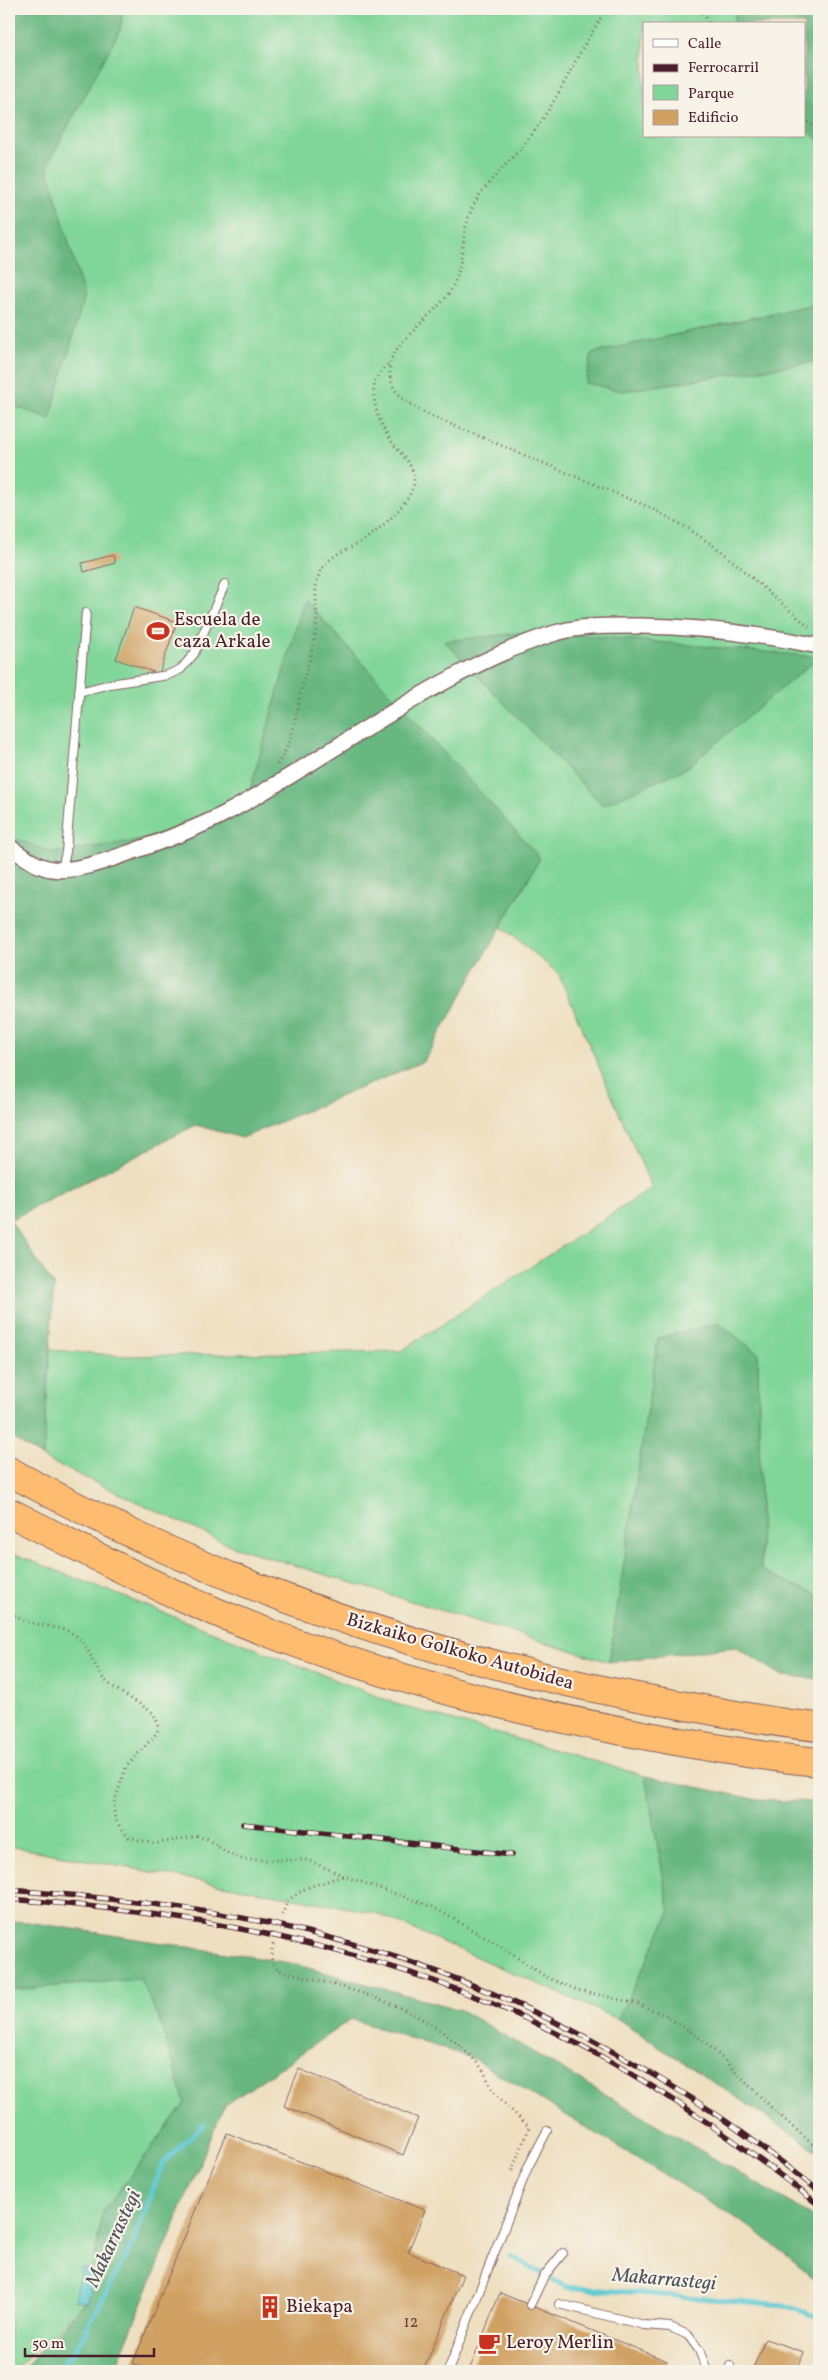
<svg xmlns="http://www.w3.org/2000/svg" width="828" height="2380" font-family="Vollkorn,serif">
<rect width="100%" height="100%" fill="#f7f3e8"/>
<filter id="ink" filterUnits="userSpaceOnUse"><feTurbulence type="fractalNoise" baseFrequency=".02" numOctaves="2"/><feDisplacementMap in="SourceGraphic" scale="10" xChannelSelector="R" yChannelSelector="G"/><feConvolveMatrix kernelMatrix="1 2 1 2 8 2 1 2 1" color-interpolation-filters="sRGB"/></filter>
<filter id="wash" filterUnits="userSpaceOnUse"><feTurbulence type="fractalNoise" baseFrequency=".0096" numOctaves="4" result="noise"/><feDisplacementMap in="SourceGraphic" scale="20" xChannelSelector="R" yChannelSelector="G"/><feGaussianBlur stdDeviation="1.12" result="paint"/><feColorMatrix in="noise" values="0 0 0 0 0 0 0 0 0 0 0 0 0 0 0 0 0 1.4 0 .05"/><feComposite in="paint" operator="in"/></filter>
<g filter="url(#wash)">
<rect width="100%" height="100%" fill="#eedfc0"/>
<!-- green -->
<path fill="#80d699" stroke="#657a62" d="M123 9H735V24H644V136H804V126L819 141V305L806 306 593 353 585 382 622 391 819 361V1598L761 1570 758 1353 658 1339 609 1662 232 1546 43 1458 50 1350 125 1356 401 1351 652 1188 558 973 501 927 540 858 249 793 175 830 77 861 9 841V70L120 30Z
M9 1552 402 1706 645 1776 670 1913 618 2019 376 1913 9 1846Z
M140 1979 159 2018 185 2103 103 2212 87 2300 13 2371H9V1990Z"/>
<!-- forest -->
<path fill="#68b781" stroke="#596b56" d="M9 9H123L120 30 47 165 84 297 50 419 9 404Z
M735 9H819V141L804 126V24H735Z
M819 305V361L622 391 585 383 592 353 806 306Z
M304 599 540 858 424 1061 242 1138 196 1125 10 1220 54 1286 43 1458 9 1436V836L51 853 148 839 248 797Z
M538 631 819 657 685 769 602 805 444 641Z
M718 1323 758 1353 761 1570 819 1596V1679L783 1676 735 1647 609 1662 658 1338Z
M645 1776 758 1800 819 1802V2152L618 2019 670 1913Z
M9 1921 28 1922 290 1963 461 2010 819 2220V2283L755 2230 472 2058 351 2019 224 2106 114 2371H21L87 2300 103 2212 185 2103 159 2018 140 1979 9 1990Z"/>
<!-- water -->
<path fill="#5bc8d1" stroke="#52747e" d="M81 2268 94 2271 88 2302 75 2300Z"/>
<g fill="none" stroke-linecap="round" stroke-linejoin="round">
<!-- stream -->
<path stroke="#5bc8d1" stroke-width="5" d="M511 2256 566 2287 785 2305 819 2318
M55 2371 74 2352 133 2243 163 2163 204 2124"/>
</g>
<g id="blocks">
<!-- building -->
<path fill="#d0a163" d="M113 555 115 563 84 572 82 563Z
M134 607 177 622 159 674 116 659Z
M819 728V741L813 736Z
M299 2069 418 2118 403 2155 284 2106Z
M227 2133 425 2210 408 2252 463 2275 423 2371H151L133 2363Z
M500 2293 667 2361 663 2371H469Z
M765 2339 804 2352 797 2371H752Z"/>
</g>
</g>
<g filter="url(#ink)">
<use href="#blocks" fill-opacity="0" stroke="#83625f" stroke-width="1"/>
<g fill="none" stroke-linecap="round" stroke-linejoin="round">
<defs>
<path id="service" d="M79 692 110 684 168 675 181 669 194 654 225 584
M62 869 66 852 86 613
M559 2304 644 2325 670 2327 688 2335 699 2350 706 2368 705 2371
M530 2305 544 2276 563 2253
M448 2371 528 2167 547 2131
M664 2371H665
M729 2371 730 2366"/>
<path id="minor" d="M9 847C22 855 36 867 52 869 77 873 113 858 137 850 167 839 198 828 226 813 331 757 436 672 549 635 578 625 610 626 641 626 702 627 759 634 819 646"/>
<path id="motorway" d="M9 1471C51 1495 95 1516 139 1537 310 1616 489 1671 675 1704 723 1712 771 1723 819 1727
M9 1512C67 1542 126 1572 186 1599 328 1662 481 1704 633 1733 694 1745 757 1756 819 1762"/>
</defs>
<!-- service casing -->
<use href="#service" stroke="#83625f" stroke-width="10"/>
<!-- minor casing -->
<use href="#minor" stroke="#83625f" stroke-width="18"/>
<!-- motorway casing -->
<use href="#motorway" stroke="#83625f" stroke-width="30"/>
<!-- path -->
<path stroke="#83625f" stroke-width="3" stroke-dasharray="1 4" stroke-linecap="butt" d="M605 9C599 23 590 35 582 49 566 79 551 110 530 137 514 159 487 180 474 204 460 231 466 260 452 288 440 311 393 342 390 364 387 395 408 403 431 416L651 508 689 529 721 551 809 627
M700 9 710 24
M804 118 819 131
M277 765C295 740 296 710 303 682 308 664 314 645 316 626 319 609 312 591 319 574 327 555 348 550 364 540 380 529 414 501 414 480 414 465 403 456 394 445 382 430 367 396 377 377 380 372 385 367 390 363
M9 1607C18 1628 51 1623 70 1632 90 1643 90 1661 103 1678 112 1689 140 1703 153 1713 157 1720 160 1727 156 1734L126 1767 114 1803V1815L118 1824 129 1837 154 1844 197 1836 207 1839 229 1854 244 1860H308L344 1876 433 1907 503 1948 546 1977 577 1990 635 2003 665 2015 696 2035 715 2051 776 2112 819 2150
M282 1915 288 1900 306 1888 343 1876
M273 1944C271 1955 269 1962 279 1970 353 1990 425 2004 479 2065 486 2073 488 2083 494 2091 504 2104 517 2115 529 2127L511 2173"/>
<!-- service -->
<use href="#service" stroke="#fff" stroke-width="8"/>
<!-- minor -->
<use href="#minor" stroke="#fff" stroke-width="15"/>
<!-- motorway -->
<use href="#motorway" stroke="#febc70" stroke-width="28"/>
<defs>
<path id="rail" d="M243 1824 512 1855
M9 1890C114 1898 221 1909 323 1936 446 1968 567 2021 675 2088 725 2118 773 2155 819 2191
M9 1899C198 1913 389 1948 560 2035 653 2081 737 2141 819 2205"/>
</defs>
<!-- rail casing -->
<use href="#rail" stroke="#4a1f2b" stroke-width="5.5"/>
<!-- rail -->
<use href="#rail" stroke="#f7f3e8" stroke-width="4" stroke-dasharray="11" stroke-linecap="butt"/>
</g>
</g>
<!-- icons -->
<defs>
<symbol id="stadium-bare" viewBox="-9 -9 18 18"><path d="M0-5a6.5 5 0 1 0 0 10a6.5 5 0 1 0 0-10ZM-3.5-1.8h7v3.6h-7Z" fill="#c8321e" stroke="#f7f3e8" stroke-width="2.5" paint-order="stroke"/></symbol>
<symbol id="building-bare" viewBox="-9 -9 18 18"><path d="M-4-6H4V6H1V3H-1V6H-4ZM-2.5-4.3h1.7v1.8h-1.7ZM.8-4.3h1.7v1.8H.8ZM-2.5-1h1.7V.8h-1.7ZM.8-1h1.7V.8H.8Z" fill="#c8321e" stroke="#f7f3e8" stroke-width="2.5" paint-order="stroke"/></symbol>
<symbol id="cafe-bare" viewBox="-9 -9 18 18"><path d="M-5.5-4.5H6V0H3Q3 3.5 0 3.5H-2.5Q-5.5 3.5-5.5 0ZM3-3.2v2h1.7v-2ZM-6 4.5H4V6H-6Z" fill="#c8321e" stroke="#f7f3e8" stroke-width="2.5" paint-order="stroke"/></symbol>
</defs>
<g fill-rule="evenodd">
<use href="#stadium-bare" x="142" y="615" width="32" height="32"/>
<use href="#building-bare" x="254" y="2291" width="32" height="32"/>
<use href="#cafe-bare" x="473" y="2327" width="32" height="32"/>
</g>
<g text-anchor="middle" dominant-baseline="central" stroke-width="4.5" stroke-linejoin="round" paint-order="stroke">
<!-- number labels -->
<g font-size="16" fill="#6c4039">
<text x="411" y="2323">12</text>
</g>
<!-- poi labels -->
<g font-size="19" fill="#4a1f2b" stroke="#f7f3e8" text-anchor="start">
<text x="174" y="620">Escuela de<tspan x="174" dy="22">caza Arkale</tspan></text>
<text x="286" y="2307">Biekapa</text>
<text x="506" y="2343">Leroy Merlin</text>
</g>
<!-- street labels -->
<g font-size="19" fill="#4a1f2b" stroke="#f7f3e8">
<text transform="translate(460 1652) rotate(16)">Bizkaiko Golkoko Autobidea</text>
</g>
<!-- water labels -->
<g font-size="20" font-style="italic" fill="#4f525d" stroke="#f7f3e8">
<text transform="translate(114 2239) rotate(-65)">Makarrastegi</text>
<text transform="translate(664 2280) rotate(5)">Makarrastegi</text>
</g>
</g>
<!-- margin -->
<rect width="828" height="2380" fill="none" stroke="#f7f3e8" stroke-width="30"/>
<!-- legend -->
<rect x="643" y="22" width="162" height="115" fill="#f7f3e8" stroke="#b29e9c"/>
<rect x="653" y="39" width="25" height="8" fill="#ffffff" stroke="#b29e9c"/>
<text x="688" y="48" font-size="15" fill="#4a1f2b">Calle</text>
<rect x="653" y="64" width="25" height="8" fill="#4a1f2b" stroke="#b29e9c"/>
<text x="688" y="72" font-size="15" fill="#4a1f2b">Ferrocarril</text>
<rect x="653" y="85" width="25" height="15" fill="#80d699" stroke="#b29e9c"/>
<text x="688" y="98" font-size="15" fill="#4a1f2b">Parque</text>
<rect x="653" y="110" width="25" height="15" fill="#d0a163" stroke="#b29e9c"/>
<text x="688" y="122" font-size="15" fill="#4a1f2b">Edificio</text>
<!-- scale -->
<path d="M25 2348v8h129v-8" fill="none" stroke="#4a1f2b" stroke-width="2.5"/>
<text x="32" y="2348" font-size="15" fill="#4a1f2b" stroke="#f7f3e8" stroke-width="4" paint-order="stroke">50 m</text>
</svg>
